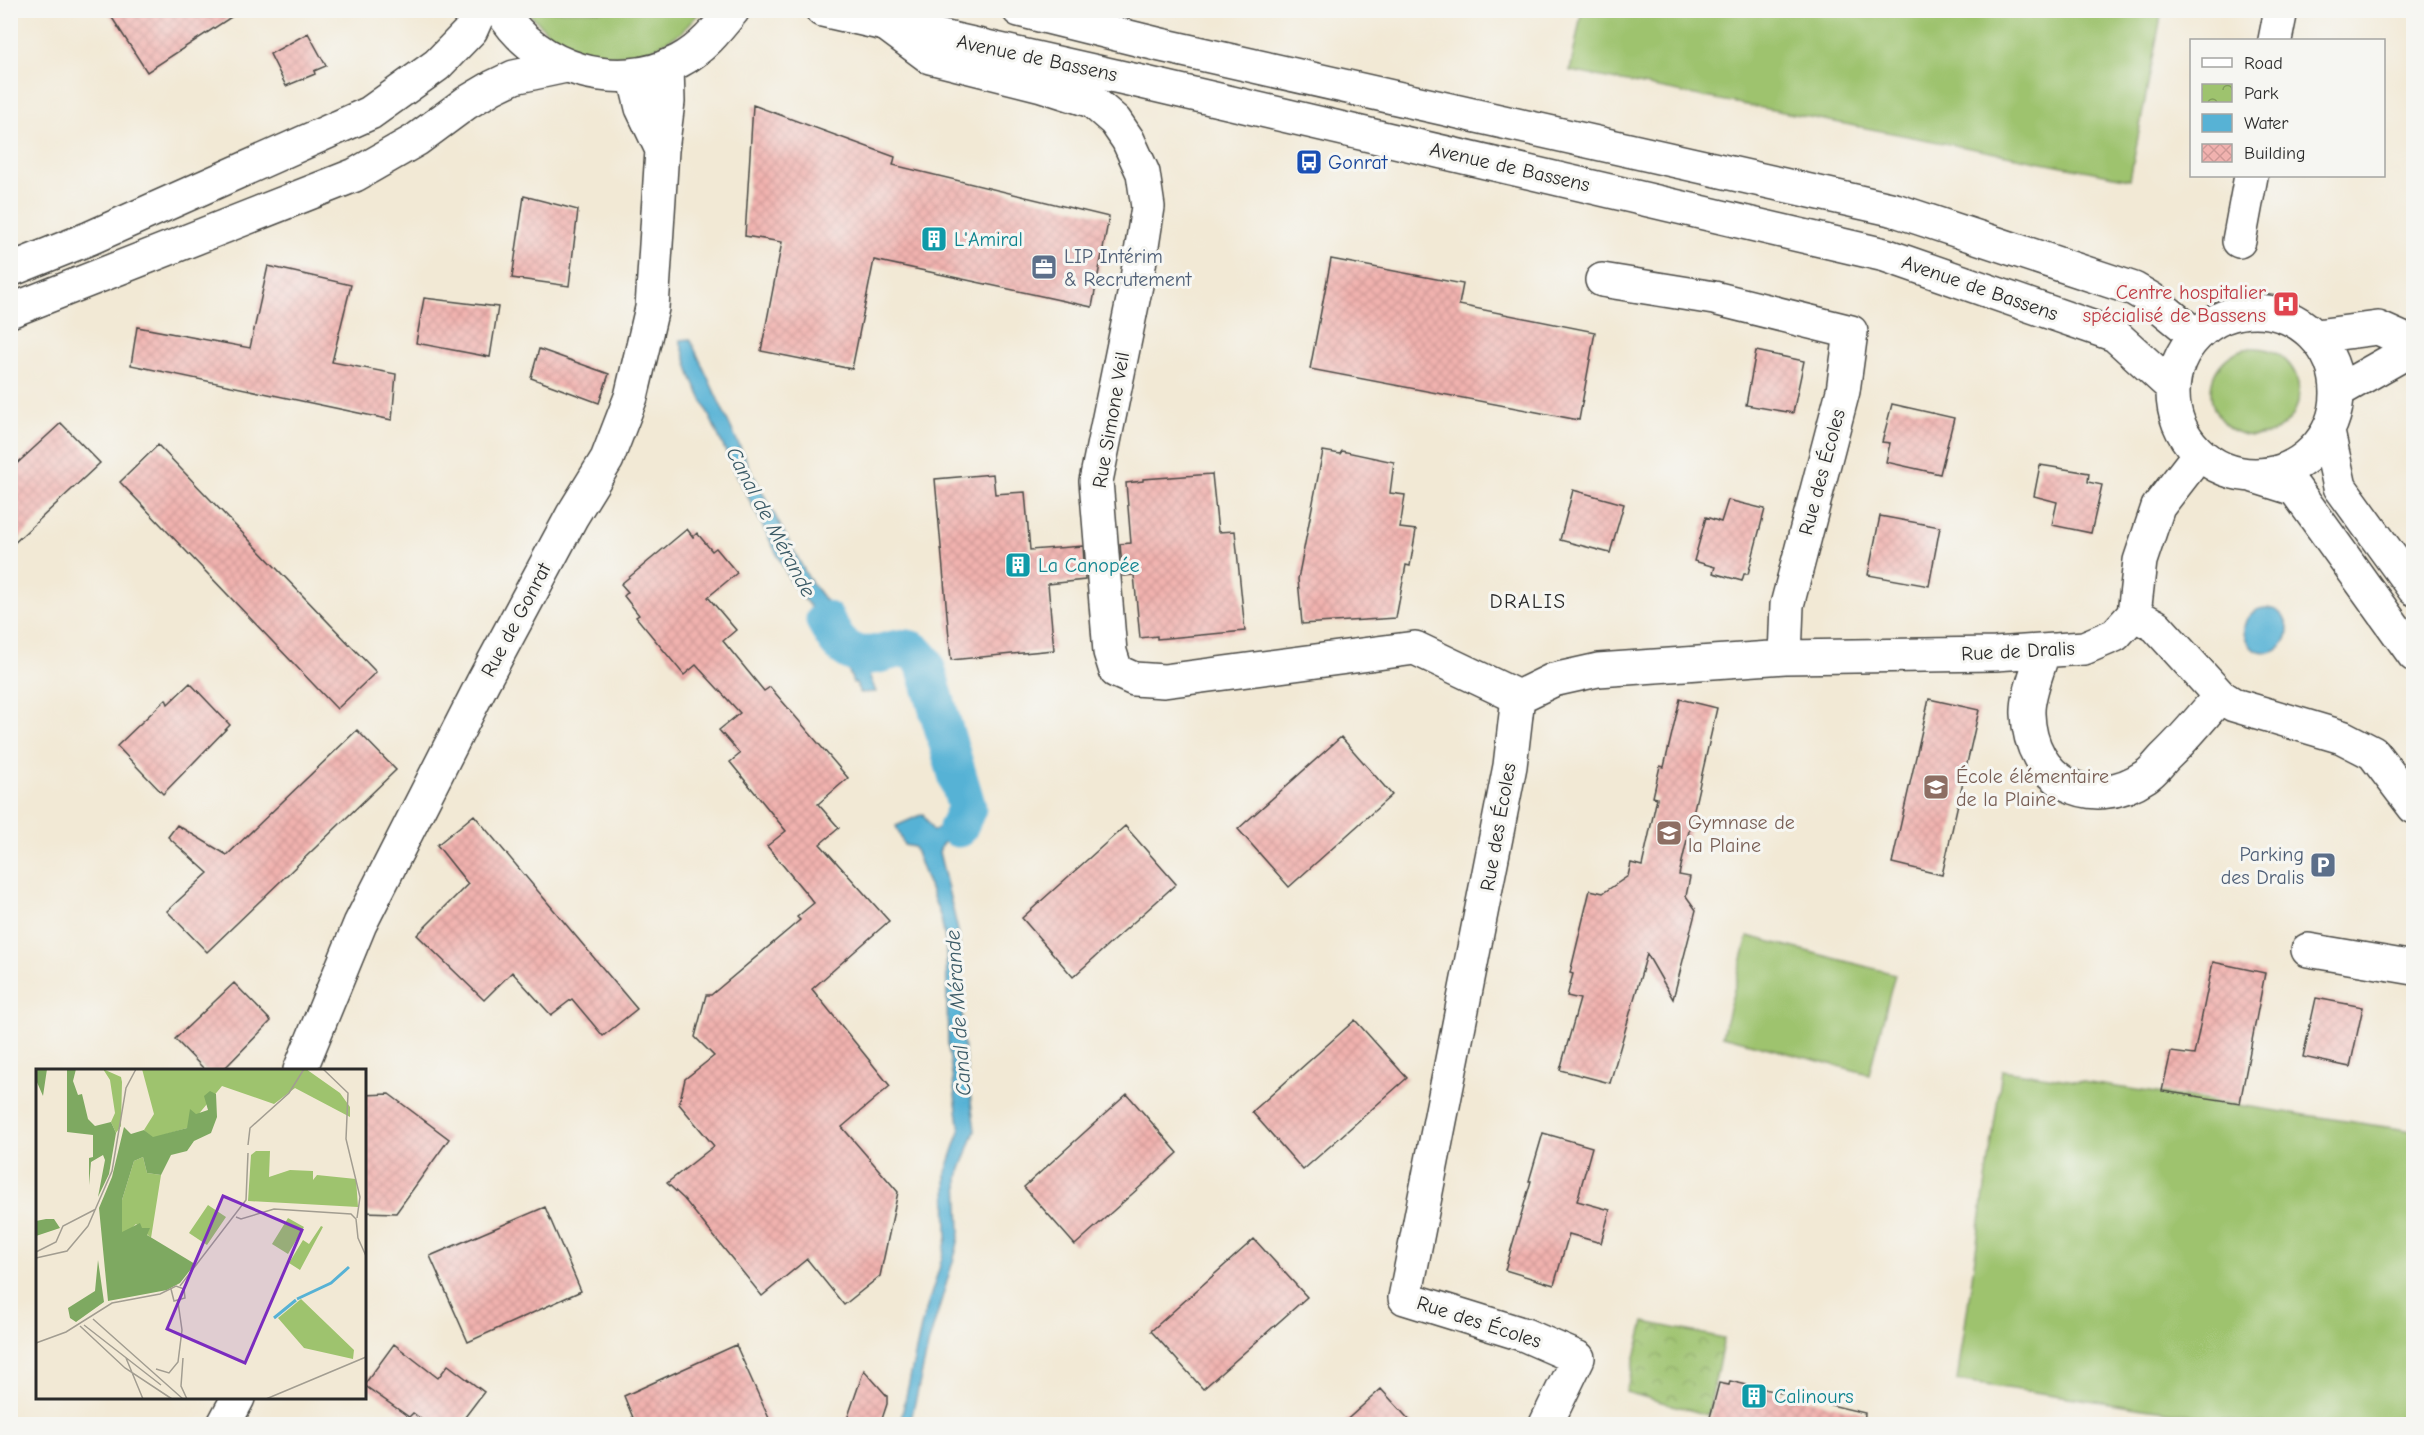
<svg xmlns="http://www.w3.org/2000/svg" width="2424" height="1435" font-family="'Comic Neue',sans-serif">
<defs>
<pattern id="park-crowns" width="20" height="18" patternUnits="userSpaceOnUse" patternTransform="scale(1.5)"><rect width="20" height="18" fill="#9ec36e"/><path d="M2 6a3 3 0 1 1 6 0M12 15a3 3 0 1 1 6 0" fill="none" stroke="#819f5b"/></pattern>
<pattern id="building-cross-hatch" width="8" height="8" patternUnits="userSpaceOnUse" patternTransform="scale(1.5)"><rect width="8" height="8" fill="#f1b2af"/><path d="M0 0l8 8M0 8l8-8" fill="none" stroke="#cf9997"/></pattern>
</defs>
<rect width="100%" height="100%" fill="#f6f6f2"/>
<filter id="ink" filterUnits="userSpaceOnUse"><feTurbulence type="fractalNoise" baseFrequency=".0167" numOctaves="2"/><feDisplacementMap in="SourceGraphic" scale="12" xChannelSelector="R" yChannelSelector="G"/><feConvolveMatrix kernelMatrix="1 2 1 2 8 2 1 2 1" color-interpolation-filters="sRGB"/></filter>
<filter id="wash" filterUnits="userSpaceOnUse"><feTurbulence type="fractalNoise" baseFrequency=".008" numOctaves="4" result="noise"/><feDisplacementMap in="SourceGraphic" scale="24" xChannelSelector="R" yChannelSelector="G"/><feGaussianBlur stdDeviation="1.35" result="paint"/><feColorMatrix in="noise" values="0 0 0 0 0 0 0 0 0 0 0 0 0 0 0 0 0 1.4 0 .05"/><feComposite in="paint" operator="in"/></filter>
<g filter="url(#wash)">
<rect width="100%" height="100%" fill="#f2e9d5"/>
<!-- green -->
<path fill="#9ec36e" stroke="#64774c" stroke-width="1.5" d="M1582 10H2162V11L2130 179 1570 71Z
M527 11H701L681 33 651 50 617 56 583 52 551 36Z
M2211 392a44 44 0 1 1 88 0a44 44 0 1 1-88 0Z
M1748 936 1895 974 1869 1074 1722 1036Z
M2002 1070 2413 1131V1424H2255L1957 1381Z"/>
<!-- park -->
<path fill="url(#park-crowns)" stroke="#64774c" stroke-width="1.5" d="M1644 1322 1724 1338 1708 1415 1626 1392Z"/>
<!-- water -->
<path fill="#57b2d5" stroke="#416e80" stroke-width="1.5" d="M690 339 750 469 809 579 844 625 858 647 876 692 860 693 856 683H853L842 651 833 635 792 584 730 461 691 376 680 340Z
M2244 630a22 22 0 1 1 44 0a22 22 0 1 1-44 0Z
M955 770 958 776 962 778 973 809 966 829 942 844 939 852 959 935 963 1041 975 1131 958 1177 960 1233 956 1251 929 1342 910 1424H900L922 1323 939 1269 947 1238 946 1172 960 1131 948 1046 946 944 941 918 914 847 904 845 896 826 923 814 933 831 959 817 963 811 950 772Z"/>
<g fill="none" stroke-linecap="round" stroke-linejoin="round">
<!-- canal -->
<path stroke="#57b2d5" stroke-width="39" d="M825 620C830 628 836 642 844 647 872 669 895 639 915 652 918 655 921 659 924 662L967 808 958 828"/>
</g>
<g id="blocks">
<!-- building -->
<path fill="url(#building-cross-hatch)" d="M107 10H242L147 72Z
M308 33 326 66 314 71 315 74 286 86 270 54Z
M753 105 895 157 893 165 1109 217 1092 307 874 260 852 369 761 351 782 242 745 236Z
M524 196 578 210 569 286 512 278Z
M1331 259 1463 284 1459 305 1595 332 1579 420 1310 369Z
M268 266 351 285 332 362 396 374 392 420 131 365 137 327 250 348Z
M424 298 498 307 490 357 416 343Z
M539 349 609 374 599 403 531 378Z
M1756 351 1804 361 1793 413 1746 405Z
M1892 404 1954 418 1940 474 1886 462 1890 443 1882 442Z
M61 423 100 463 10 547V470Z
M158 445 376 672 337 709 120 482Z
M1323 451 1340 454 1342 451 1394 462 1390 493 1405 495 1400 528 1416 530 1410 566 1406 565 1396 618 1302 624 1298 579Z
M2040 465 2089 473 2088 482 2102 485 2091 533 2052 525 2057 502 2034 496Z
M993 474 995 494 1025 492 1030 550 1083 546 1085 580 1048 584 1054 650 951 660 935 479Z
M1212 474 1218 532 1235 531 1245 631 1157 639V636L1140 638 1134 575 1123 576 1120 544 1131 543 1126 483 1143 481V479Z
M1573 490 1624 504 1610 553 1560 540Z
M1728 500 1765 509 1748 574H1744L1742 581 1713 573 1715 567 1694 561 1706 517 1721 522Z
M1880 516 1940 527 1929 586 1868 575Z
M687 529 693 537 697 533 712 551 716 548 737 573 708 597 736 630 723 641 764 691 770 687 848 778 818 804 839 828 820 844 889 921 812 989 890 1086 842 1127 898 1192 880 1276 844 1305 807 1259 762 1296 684 1199 667 1183 714 1146 679 1104 685 1079 714 1056 695 1037 706 995H711L800 920 797 917 814 903 767 846 786 831 730 762 740 754 719 730 740 713 696 665 684 675 636 617 639 615 624 596 628 592 621 584Z
M190 683 230 725 163 794 117 746 166 699 168 704Z
M1680 699 1717 708 1679 875 1690 877 1686 896 1696 910 1673 999 1647 954 1610 1083 1560 1070 1580 999 1567 996 1573 974 1570 973 1590 890 1603 893 1628 876 1631 863 1642 866 1657 798 1653 797 1660 766 1664 767Z
M1929 699 1979 710 1942 875 1892 863Z
M357 730 396 770 207 952 167 911 208 873 168 837 177 825 227 855Z
M1341 737 1392 795 1289 887 1238 829Z
M474 815 637 1009 603 1036 572 999 551 1015 512 972 484 1000 417 935 468 884 437 845Z
M1125 826 1176 884 1073 977 1022 918Z
M2213 962 2265 973 2240 1103 2162 1091 2171 1052 2194 1055Z
M234 983 271 1021 222 1071H206L175 1039Z
M2316 998 2363 1007 2350 1067 2303 1057Z
M1355 1020 1407 1078 1303 1170 1252 1112Z
M389 1094 449 1139 396 1213 364 1212V1095Z
M1127 1094 1178 1153 1075 1245 1024 1187Z
M1543 1133 1592 1147 1577 1201 1610 1210 1601 1243 1569 1234 1554 1285 1505 1270 1531 1181H1529Z
M545 1207 581 1291 468 1342 430 1256Z
M1254 1239 1307 1297 1203 1389 1151 1331Z
M394 1344 438 1378 448 1365 484 1392 459 1425H429L413 1413 409 1417 364 1385Z
M736 1345 772 1425H636L624 1396Z
M864 1370 887 1396V1404L880 1425H845Z
M1730 1381 1865 1413 1864 1425H1708L1719 1383 1729 1385Z
M1381 1389 1414 1425H1341Z"/>
</g>
</g>
<g filter="url(#ink)">
<use href="#blocks" fill-opacity="0" stroke="#494844" stroke-width="1.5"/>
<g fill="none" stroke-linecap="round" stroke-linejoin="round">
<defs>
<path id="minor" d="M887 25 930 57 1042 85 1092 101 1115 121 1128 140 1143 173 1148 207 1136 285 1096 481 1110 652 1116 671 1134 679 1164 681 1415 648 1518 697
M2275 40 2281 10
M634 75 642 108 662 150
M2239 241 2251 176
M1602 280 1714 298 1851 332 1843 391 1787 605 1785 657
M2134 614 2156 626 2220 696 2234 705 2342 737 2373 753 2414 807
M2043 652C2038 671 2027 695 2028 714 2030 780 2090 814 2146 776 2153 772 2159 763 2165 757 2185 738 2202 717 2220 696
M2308 950 2414 968
M300 1070 360 924 483 682 572 516 607 459 631 397 652 308 662 150 668 102 667 66
M224 1424 238 1398
M1546 1424 1578 1358 1525 1335 1405 1298 1510 766 1518 697 1553 680 1598 670 1785 657 1995 654 2084 648 2115 635 2134 614 2140 561 2158 507 2199 454"/>
<path id="secondary" d="M501 10C536 70 618 93 679 61 702 49 717 30 733 10
M822 10 1133 80 1885 255 2115 335 2172 387
M1019 10 1161 45 1895 210 2134 289 2151 299 2195 335
M2173 393a82 82 0 1 1 164 0a82 82 0 1 1-164 0Z
M2316 336 2378 328 2414 344
M2338 391 2414 348
M2328 432 2340 487 2414 589
M2254 476 2295 489 2414 655"/>
<path id="trunk" d="M10 270 90 238 370 113 437 65 471 30 480 10
M10 311 355 175 416 140 466 103 493 87 514 77 566 66"/>
</defs>
<!-- minor casing -->
<use href="#minor" stroke="#494844" stroke-width="36"/>
<!-- secondary casing -->
<use href="#secondary" stroke="#494844" stroke-width="36"/>
<!-- trunk casing -->
<use href="#trunk" stroke="#494844" stroke-width="36"/>
<!-- minor -->
<use href="#minor" stroke="#fff" stroke-width="33"/>
<!-- secondary -->
<use href="#secondary" stroke="#fff" stroke-width="33"/>
<!-- trunk -->
<use href="#trunk" stroke="#fff" stroke-width="33"/>
</g>
</g>
<!-- icons -->
<defs>
<symbol id="bus-square" viewBox="-11 -11 22 22"><rect x="-9" y="-9" width="18" height="18" rx="4" fill="#1a4fb4" stroke="#f6f6f2"/><path d="M-5-6H5V4H4V6H2V4H-2V6H-4V4H-5ZM-3.5-4V0h7V-4ZM-3.5 1.2v1.5H-2V1.2ZM2 1.2v1.5H3.5V1.2Z" fill="#fff"/></symbol>
<symbol id="building-square" viewBox="-11 -11 22 22"><rect x="-9" y="-9" width="18" height="18" rx="4" fill="#0f9aa8" stroke="#f6f6f2"/><path d="M-4-6H4V6H1V3H-1V6H-4ZM-2.5-4.3h1.7v1.8h-1.7ZM.8-4.3h1.7v1.8H.8ZM-2.5-1h1.7V.8h-1.7ZM.8-1h1.7V.8H.8Z" fill="#fff"/></symbol>
<symbol id="office-square" viewBox="-11 -11 22 22"><rect x="-9" y="-9" width="18" height="18" rx="4" fill="#5c6f8a" stroke="#f6f6f2"/><path d="M-6-3h4V-5.5h4V-3h4V5H-6ZM-1-4.5V-3h2v-1.5ZM-6 0V1H6V0Z" fill="#fff"/></symbol>
<symbol id="hospital-square" viewBox="-11 -11 22 22"><rect x="-9" y="-9" width="18" height="18" rx="4" fill="#e0444e" stroke="#f6f6f2"/><path d="M-5-5h3v3.5h4V-5h3V5h-3V1.5h-4V5h-3Z" fill="#fff"/></symbol>
<symbol id="school-square" viewBox="-11 -11 22 22"><rect x="-9" y="-9" width="18" height="18" rx="4" fill="#8d6e63" stroke="#f6f6f2"/><path d="M0-5L7-2L0 1L-7-2ZM-4 1L0 2.5L4 1V4Q0 6-4 4Z" fill="#fff"/></symbol>
<symbol id="parking-square" viewBox="-11 -11 22 22"><rect x="-9" y="-9" width="18" height="18" rx="4" fill="#5c6f8a" stroke="#f6f6f2"/><path d="M-3.5-5.5H1a3.5 3.5 0 0 1 0 7H-1V5.5H-3.5ZM-1-3.4V-.6H.8a1.4 1.4 0 0 0 0-2.8Z" fill="#fff"/></symbol>
</defs>
<g fill-rule="evenodd">
<use href="#bus-square" x="1294" y="147" width="30" height="30"/>
<use href="#building-square" x="919" y="224" width="30" height="30"/>
<use href="#office-square" x="1029" y="252" width="30" height="30"/>
<use href="#hospital-square" x="2271" y="289" width="30" height="30"/>
<use href="#building-square" x="1003" y="550" width="30" height="30"/>
<use href="#school-square" x="1921" y="772" width="30" height="30"/>
<use href="#school-square" x="1654" y="818" width="30" height="30"/>
<use href="#parking-square" x="2308" y="850" width="30" height="30"/>
<use href="#building-square" x="1739" y="1381" width="30" height="30"/>
</g>
<g text-anchor="middle" dominant-baseline="central" stroke-width="6" stroke-linejoin="round" paint-order="stroke">
<!-- street labels -->
<g font-size="20" fill="#2b2b2b" stroke="#f6f6f2">
<text transform="translate(1037 58) rotate(12)">Avenue de Bassens</text>
<text transform="translate(1510 167) rotate(13)">Avenue de Bassens</text>
<text transform="translate(1980 288) rotate(19)">Avenue de Bassens</text>
<text transform="translate(1111 420) rotate(-80)">Rue Simone Veil</text>
<text transform="translate(1822 472) rotate(-75)">Rue des Écoles</text>
<text transform="translate(516 620) rotate(-62)">Rue de Gonrat</text>
<text transform="translate(2018 651) rotate(-3)">Rue de Dralis</text>
<text transform="translate(1498 827) rotate(-80)">Rue des Écoles</text>
<text transform="translate(1479 1322) rotate(18)">Rue des Écoles</text>
</g>
<!-- transit labels -->
<g font-size="20" fill="#164399" stroke="#f6f6f2" text-anchor="start">
<text x="1328" y="162">Gonrat</text>
</g>
<!-- culture labels -->
<g font-size="20" fill="#0d838f" stroke="#f6f6f2" text-anchor="start">
<text x="954" y="239">L'Amiral</text>
<text x="1038" y="565">La Canopée</text>
<text x="1774" y="1396">Calinours</text>
</g>
<!-- service labels -->
<g font-size="20" fill="#4e5e75" stroke="#f6f6f2" text-anchor="start">
<text x="1064" y="256">LIP Intérim<tspan x="1064" dy="23">&amp; Recrutement</tspan></text>
<text x="2304" y="854" text-anchor="end">Parking<tspan x="2304" dy="23">des Dralis</tspan></text>
</g>
<!-- health labels -->
<g font-size="20" fill="#be3a42" stroke="#f6f6f2" text-anchor="end">
<text x="2266" y="292">Centre hospitalier<tspan x="2266" dy="23">spécialisé de Bassens</tspan></text>
</g>
<!-- education labels -->
<g font-size="20" fill="#785e54" stroke="#f6f6f2" text-anchor="start">
<text x="1956" y="776">École élémentaire<tspan x="1956" dy="23">de la Plaine</tspan></text>
<text x="1688" y="822">Gymnase de<tspan x="1688" dy="23">la Plaine</tspan></text>
</g>
<!-- water labels -->
<g font-size="21" font-style="italic" fill="#3a5a66" stroke="#f6f6f2">
<text transform="translate(771 522) rotate(62)">Canal de Mérande</text>
<text transform="translate(958 1013) rotate(-94)">Canal de Mérande</text>
</g>
<!-- neighbourhood labels -->
<g font-size="21" letter-spacing="1.5" fill="#2b2b2b" stroke="#f6f6f2">
<text x="1528" y="601">DRALIS</text>
</g>
</g>
<!-- overview -->
<g transform="translate(36 1069)">
<rect width="330" height="330" fill="#f2e9d5"/>
<path d="M67 0 85 8 86 13 85 57 80 64 75 53 79 44 74 11ZM106 0H270L304 24 314 38V48L259 19 238 35 186 17 151 59 117 69 108 61 118 45ZM107 88 111 104 125 106 115 169 100 155 92 163H86V131L98 92ZM172 136 190 148 171 176 153 164ZM252 149 268 158 252 185 236 175ZM285 157 287 158 264 201 253 194 267 171 273 175ZM265 230 318 281 317 290 268 279 242 249Z" fill="#9ec36e"/>
<path d="M0 0H11L7 27 0 11ZM31 0H40L37 12 42 26 46 25 52 50 59 57 75 53 80 64 73 105 62 128 69 91 67 86 55 93 53 116V89L57 88V66L31 63ZM174 22 180 25 181 48 175 64 158 72 151 82 135 86 125 106 111 104 107 88 98 92 86 131V163L104 154 106 159H114L111 166 159 195 144 214 131 221 72 232 63 139 76 108 88 58 95 65 108 61 117 68 151 59 154 40 160 45 172 41 168 27ZM10 150H18L24 159 0 167V152ZM62 191 68 233 40 253 34 249 32 239 59 222Z" fill="#7ea961"/>
<path d="M220 82H234L233 108 254 101 277 102V111L281 106 320 110 322 138 212 132 215 86Z" fill="#9ec36e"/>
<path fill="none" stroke="#57b2d5" stroke-width="3" d="M261 230 295 214 313 198M238 249 260 231"/>
<path fill="none" stroke="#a29d91" stroke-width="1.5" d="M287 0 312 24 310 70 324 128 321 149M212 76 214 59 253 24 268 0M200 148 205 150 238 140 315 145 320 150 322 169 330 187M52 157 76 102 90 19 100 0M0 183 20 173 27 157 60 140M0 189 31 182 52 157M144 217 210 131 212 84M57 250 147 330M48 256 125 316M44 257 89 299 136 330M0 274 30 263 76 234 124 225 140 217 148 220 149 229 138 232 135 220M90 289 107 330M147 289 145 317 151 330M120 300 133 304 142 293 146 261 142 233M230 330 330 288"/>
<path fill="#7b2cbf" fill-opacity="0.15" stroke="#7b2cbf" stroke-width="3" d="M187 127 266 161 209 294 131 260Z"/>
<rect width="330" height="330" fill="none" stroke="#2b2b2b" stroke-width="3"/>
</g>
<!-- margin -->
<rect width="2424" height="1435" fill="none" stroke="#f6f6f2" stroke-width="36"/>
<!-- legend -->
<rect x="2190" y="39" width="195" height="138" fill="#f6f6f2" stroke="#a5a5a2" stroke-width="1.5"/>
<rect x="2202" y="58" width="30" height="9" fill="#ffffff" stroke="#a5a5a2" stroke-width="1.5"/>
<text x="2244" y="69" font-size="18" fill="#2b2b2b">Road</text>
<rect x="2202" y="84" width="30" height="18" fill="url(#park-crowns)" stroke="#a5a5a2" stroke-width="1.5"/>
<text x="2244" y="99" font-size="18" fill="#2b2b2b">Park</text>
<rect x="2202" y="114" width="30" height="18" fill="#57b2d5" stroke="#a5a5a2" stroke-width="1.5"/>
<text x="2244" y="129" font-size="18" fill="#2b2b2b">Water</text>
<rect x="2202" y="144" width="30" height="18" fill="url(#building-cross-hatch)" stroke="#a5a5a2" stroke-width="1.5"/>
<text x="2244" y="159" font-size="18" fill="#2b2b2b">Building</text>
</svg>
